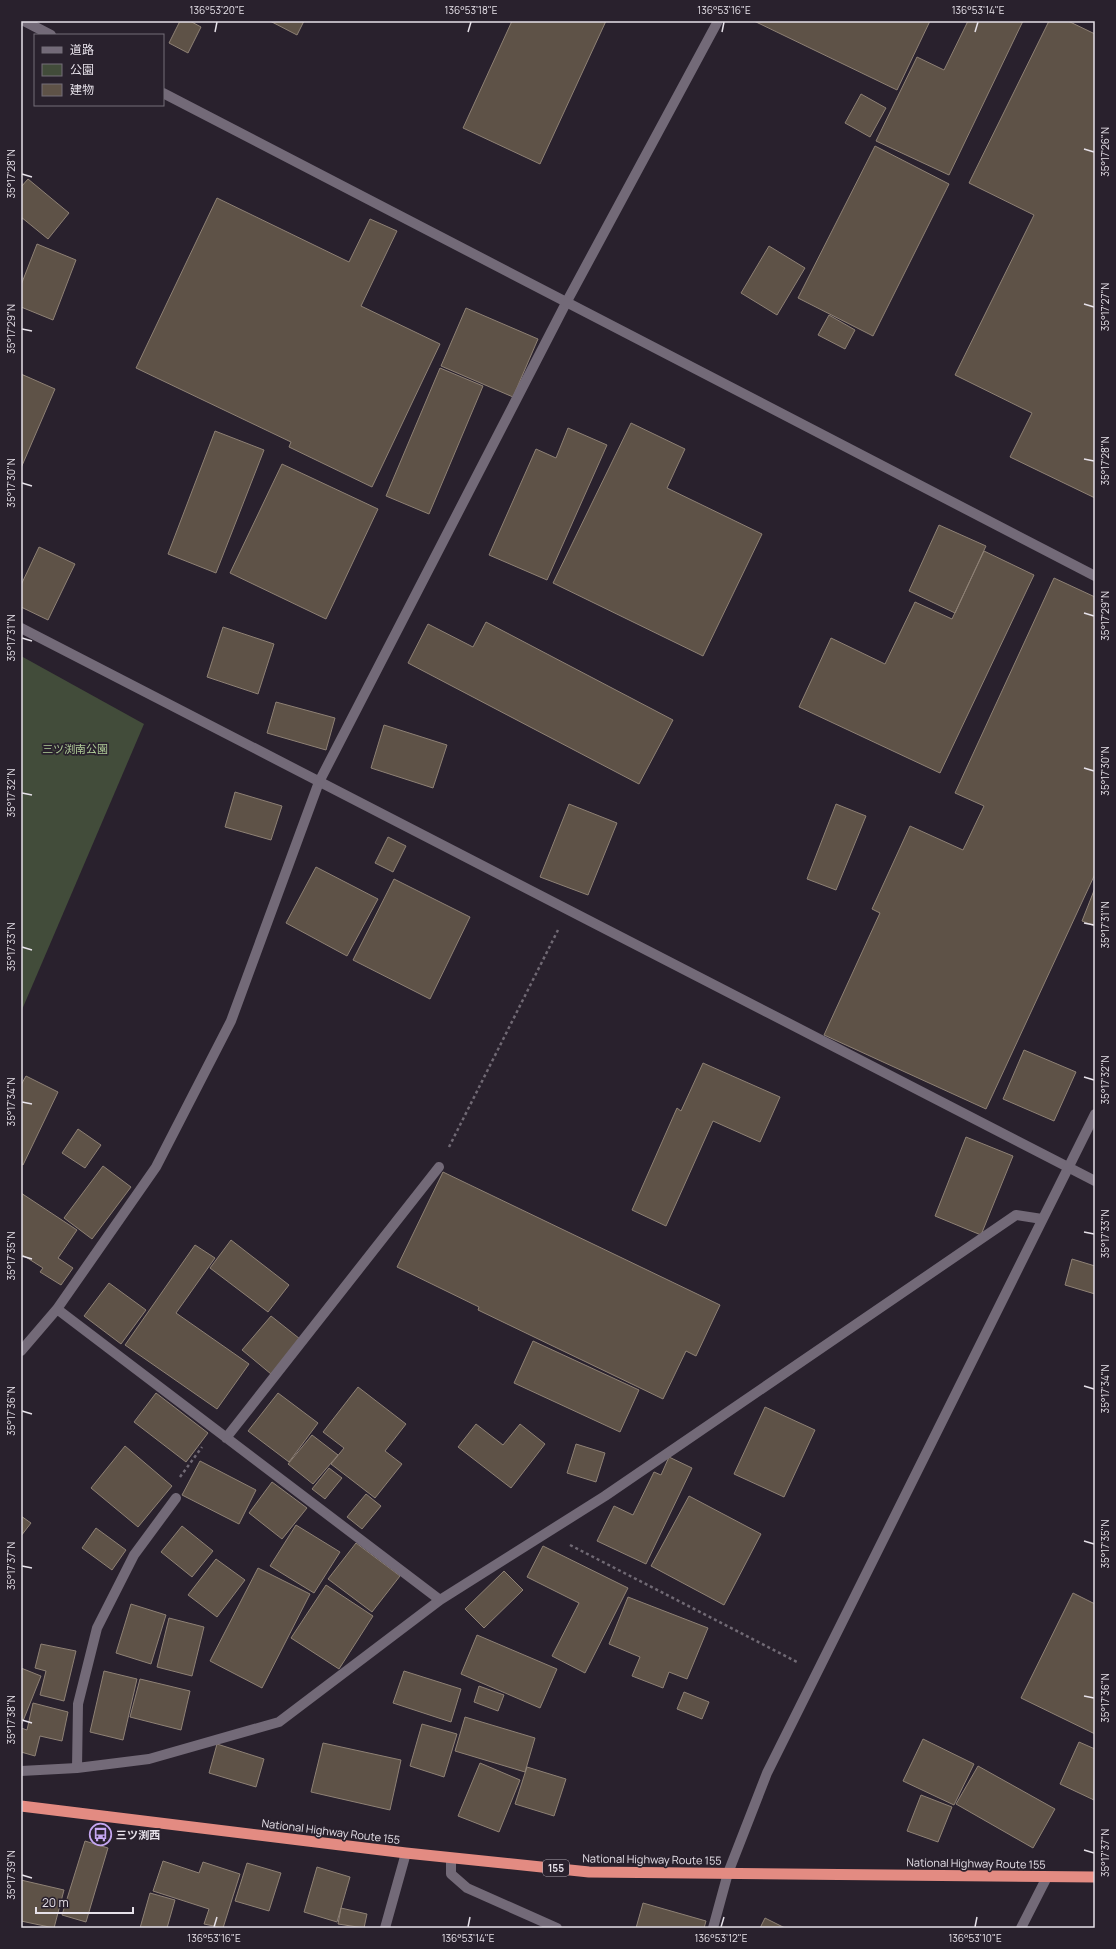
<svg xmlns="http://www.w3.org/2000/svg" width="1116" height="1949" font-family="Manrope,'Noto Sans JP',sans-serif">
<rect width="100%" height="100%" fill="#29212d"/>
<!-- green -->
<path fill="#424c3a" d="M21 656 144 724 21 1012Z"/>
<!-- building -->
<path fill="#5e5247" stroke="#8e8175" d="M180 21H190L201 27 188 53 169 43Z
M270 21H304L297 35Z
M512 21H606L540 164 463 128Z
M754 21H930L897 90Z
M968 21H1023L949 175 876 141 917 57 944 70Z
M1049 21H1068L1095 34V498L1010 457 1032 413 955 375 1034 215 969 183Z
M861 94 886 108 870 137 845 123Z
M875 146 949 184 873 336 798 298Z
M28 179 69 213 48 239 21 217V187Z
M217 198 349 262 370 219 397 231 361 306 440 344 372 487 289 447 291 442 136 368Z
M37 244 76 260 53 320 21 307V285Z
M769 246 805 268 777 315 741 293Z
M466 308 538 339 513 397 441 366Z
M829 315 855 330 845 349 818 335Z
M440 368 483 386 429 514 386 496Z
M21 374 55 389 21 468Z
M631 423 685 449 667 488 762 534 703 656 553 583Z
M568 428 607 445 547 580 489 555 536 449 556 458Z
M215 431 264 450 216 573 168 554Z
M282 464 378 509 326 619 230 573Z
M939 525 986 546 955 613 909 591Z
M39 547 75 564 48 620 21 607V585Z
M984 551 1034 575 940 773 799 707 831 638 885 664 915 602 952 619Z
M1054 578 1095 597V874L986 1109 824 1035 880 913 872 909 910 826 963 850 984 806 955 793Z
M486 622 673 720 639 784 408 663 428 624 473 647Z
M223 627 274 644 258 694 207 677Z
M276 702 335 718 326 750 267 733Z
M384 725 447 745 433 788 371 768Z
M235 792 282 806 271 840 225 827Z
M569 804 617 823 588 895 540 877Z
M836 804 866 816 836 890 807 879Z
M388 837 406 846 393 872 375 863Z
M316 867 378 899 347 956 286 923Z
M394 879 470 917 430 999 353 960Z
M1095 888V926L1082 921Z
M1024 1050 1076 1072 1054 1121 1003 1099Z
M703 1063 780 1097 760 1142 713 1121 666 1226 632 1210 677 1108 681 1111Z
M26 1076 58 1092 23 1165 21 1164V1085Z
M78 1129 101 1145 85 1168 62 1153Z
M966 1137 1013 1156 981 1235 935 1216Z
M103 1166 131 1187 92 1239 64 1218Z
M443 1172 720 1305 696 1356 686 1351 663 1399 478 1310 479 1307 397 1267Z
M21 1193 77 1230 58 1258 73 1268 61 1285 40 1272 43 1268 21 1254Z
M231 1240 289 1285 268 1312 210 1268Z
M195 1245 215 1258 176 1313 249 1364 217 1409 125 1345Z
M1072 1259 1095 1266V1294L1065 1285Z
M109 1283 146 1310 121 1344 84 1316Z
M271 1316 300 1339 271 1374 242 1350Z
M533 1341 639 1390 620 1432 514 1383Z
M358 1387 406 1424 385 1451 402 1464 375 1498 331 1464 344 1448 323 1432Z
M156 1393 208 1433 186 1462 134 1422Z
M278 1393 318 1423 289 1462 248 1431Z
M765 1407 815 1430 784 1497 734 1474Z
M476 1424 503 1445 520 1424 545 1444 511 1488 458 1447Z
M312 1435 338 1455 313 1484 288 1464Z
M576 1444 605 1453 596 1482 567 1473Z
M125 1446 172 1486 138 1527 91 1488Z
M669 1457 692 1468 646 1564 597 1541 614 1506 633 1515 654 1472 661 1475Z
M200 1461 256 1490 239 1524 182 1495Z
M329 1468 342 1478 325 1499 312 1489Z
M272 1482 307 1508 282 1539 249 1513Z
M366 1494 381 1506 362 1529 347 1517Z
M689 1496 761 1534 724 1605 651 1566Z
M21 1516 31 1523 21 1536Z
M296 1525 340 1552 314 1593 270 1566Z
M182 1526 213 1551 192 1577 161 1552Z
M96 1528 126 1550 112 1570 82 1548Z
M356 1543 400 1576 372 1612 328 1579Z
M543 1546 628 1588 585 1673 552 1656 579 1603 527 1577Z
M216 1559 245 1580 217 1617 188 1595Z
M258 1568 310 1594 262 1688 210 1661Z
M504 1571 523 1590 484 1628 465 1609Z
M326 1585 373 1616 339 1669 291 1638Z
M1073 1593 1095 1604V1734L1021 1698Z
M628 1597 708 1628 687 1679 669 1672 663 1688 632 1676 640 1657 609 1644Z
M131 1604 166 1615 151 1664 116 1653Z
M169 1618 204 1627 192 1676 157 1667Z
M477 1635 557 1669 540 1708 461 1674Z
M41 1644 76 1651 64 1701 40 1695 46 1671 35 1668Z
M21 1668 41 1676 21 1726Z
M104 1671 137 1679 123 1740 90 1732Z
M404 1671 461 1689 451 1722 393 1703Z
M140 1679 190 1691 181 1730 130 1717Z
M479 1686 504 1695 498 1711 474 1702Z
M684 1692 709 1702 702 1719 677 1709Z
M33 1703 68 1712 62 1741 40 1736 35 1756 21 1752V1728L27 1730Z
M465 1717 535 1738 525 1772 455 1751Z
M422 1724 457 1734 444 1777 410 1766Z
M923 1739 974 1764 954 1805 903 1781Z
M1079 1742 1095 1749 1094 1800 1060 1784Z
M323 1743 401 1760 390 1810 311 1792Z
M217 1744 264 1759 256 1787 209 1773Z
M480 1763 520 1780 499 1832 458 1816Z
M978 1766 1055 1809 1033 1848 956 1804Z
M527 1767 566 1779 554 1816 515 1804Z
M921 1795 952 1807 938 1842 907 1831Z
M85 1841 108 1848 86 1922 62 1915Z
M163 1861 199 1873 203 1862 240 1874 223 1928 204 1924 209 1909 153 1891Z
M247 1863 281 1873 269 1911 235 1901Z
M317 1867 350 1877 337 1922 304 1912Z
M21 1880 64 1890 54 1928 21 1921Z
M150 1893 175 1900 167 1928H140Z
M643 1903 706 1921 704 1928H636Z
M341 1908 367 1914 364 1928 338 1924Z
M765 1918 785 1928H760Z"/>
<g fill="none" stroke-linecap="round" stroke-linejoin="round">
<!-- path -->
<path stroke="#706974" stroke-width="2.5" stroke-dasharray="3 3" stroke-linecap="butt" d="M449 1147 558 930
M180 1477 202 1447
M570 1545 797 1662"/>
<!-- minor -->
<path stroke="#736a78" stroke-width="10" d="M21 628 1095 1181
M57 1309 440 1600
M21 1351 57 1309 156 1167 231 1021 319 782 566 303 718 21
M226 1438 439 1167
M77 1768 78 1704 97 1628 134 1555 176 1498
M21 1771 77 1768 149 1759 279 1722 440 1600 605 1496 1016 1215 1042 1219
M451 1858V1874L467 1888 557 1928
M385 1928 406 1853
M713 1928 728 1873
M1021 1928 1047 1877"/>
<!-- tertiary -->
<path stroke="#736a78" stroke-width="10" d="M24 21 51 35
M163 93 1095 576
M728 1873 767 1773 1095 1114"/>
<!-- trunk -->
<path stroke="#e38b82" stroke-width="11" d="M21 1806 406 1853 589 1872 1095 1877"/>
</g>
<!-- ticks -->
<path fill="none" stroke="#e6e1e9" stroke-width="1.5" d="M215 32 217 22M468 32 471 22M722 32 724 22M975 32 978 22M1084 149 1094 152M22 174 32 177M1084 304 1094 307M22 329 32 331M1084 459 1094 461M22 483 32 486M1084 613 1094 616M22 638 32 641M1084 768 1094 771M22 793 32 795M1084 923 1094 925M22 947 32 950M1084 1077 1094 1080M22 1102 32 1104M1084 1232 1094 1234M22 1256 32 1259M1084 1386 1094 1389M22 1411 32 1414M1084 1541 1094 1544M22 1566 32 1568M1084 1696 1094 1698M22 1720 32 1723M1084 1850 1094 1853M22 1875 32 1878M214 1927 217 1917M468 1927 470 1917M721 1927 724 1917M975 1927 977 1917"/>
<!-- icons -->
<defs>
<symbol id="bus-ring" viewBox="-11 -11 22 22"><circle r="9.5" fill="#29212d" stroke="#c5a7f1" stroke-width="1.5"/><path d="M-5-6H5V4H4V6H2V4H-2V6H-4V4H-5ZM-3.5-4V0h7V-4ZM-3.5 1.2v1.5H-2V1.2ZM2 1.2v1.5H3.5V1.2Z" fill="#c5a7f1"/></symbol>
</defs>
<g fill-rule="evenodd">
<use href="#bus-ring" x="88" y="1822" width="25" height="25"/>
</g>
<g text-anchor="middle" dominant-baseline="central" stroke-width="3.5" stroke-linejoin="round" paint-order="stroke">
<!-- shield labels -->
<rect fill="#29212d" stroke="#ada7b1" stroke-width="1" x="543" y="1860" width="26" height="16" rx="3"/>
<g font-size="10" font-weight="bold" fill="#e6e1e9">
<text x="556" y="1868">155</text>
</g>
<!-- park labels -->
<g font-size="11" fill="#afcc97" stroke="#29212d">
<text x="75" y="748">三ツ渕南公園</text>
</g>
<!-- street labels -->
<g font-size="11" fill="#e6e1e9" stroke="#29212d">
<text transform="translate(331 1831) rotate(7)">National Highway Route 155</text>
<text transform="translate(652 1859) rotate(1)">National Highway Route 155</text>
<text transform="translate(976 1863) rotate(1)">National Highway Route 155</text>
</g>
<!-- poi labels -->
<g font-size="11" font-weight="bold" fill="#e6e1e9" stroke="#29212d" text-anchor="start">
<text x="116" y="1834">三ツ渕西</text>
</g>
</g>
<!-- border -->
<rect width="1116" height="1949" fill="none" stroke="#29212d" stroke-width="44"/>
<!-- legend -->
<rect x="34" y="34" width="130" height="72" fill="#29212d" stroke="#756e78"/>
<rect x="42" y="47" width="20" height="6" fill="#736a78" stroke="#756e78"/>
<text x="70" y="54" font-size="12" fill="#e6e1e9">道路</text>
<rect x="42" y="64" width="20" height="12" fill="#424c3a" stroke="#756e78"/>
<text x="70" y="74" font-size="12" fill="#e6e1e9">公園</text>
<rect x="42" y="84" width="20" height="12" fill="#5e5247" stroke="#756e78"/>
<text x="70" y="94" font-size="12" fill="#e6e1e9">建物</text>
<!-- scale -->
<path d="M36 1907v6h97v-6" fill="none" stroke="#e6e1e9" stroke-width="2"/>
<text x="42" y="1907" font-size="12" fill="#e6e1e9" stroke="#29212d" stroke-width="3" paint-order="stroke">20 m</text>
<rect x="22" y="22" width="1072" height="1905" fill="none" stroke="#e6e1e9" stroke-width="1.5"/>
<g font-size="10" text-anchor="middle" fill="#e6e1e9">
<text x="217" y="14">136°53'20"E</text>
<text x="471" y="14">136°53'18"E</text>
<text x="724" y="14">136°53'16"E</text>
<text x="978" y="14">136°53'14"E</text>
<text transform="translate(1105 152) rotate(-90)" y="4">35°17'26"N</text>
<text transform="translate(11 174) rotate(-90)" y="4">35°17'28"N</text>
<text transform="translate(1105 307) rotate(-90)" y="4">35°17'27"N</text>
<text transform="translate(11 329) rotate(-90)" y="4">35°17'29"N</text>
<text transform="translate(1105 461) rotate(-90)" y="4">35°17'28"N</text>
<text transform="translate(11 483) rotate(-90)" y="4">35°17'30"N</text>
<text transform="translate(1105 616) rotate(-90)" y="4">35°17'29"N</text>
<text transform="translate(11 638) rotate(-90)" y="4">35°17'31"N</text>
<text transform="translate(1105 771) rotate(-90)" y="4">35°17'30"N</text>
<text transform="translate(11 793) rotate(-90)" y="4">35°17'32"N</text>
<text transform="translate(1105 925) rotate(-90)" y="4">35°17'31"N</text>
<text transform="translate(11 947) rotate(-90)" y="4">35°17'33"N</text>
<text transform="translate(1105 1080) rotate(-90)" y="4">35°17'32"N</text>
<text transform="translate(11 1102) rotate(-90)" y="4">35°17'34"N</text>
<text transform="translate(1105 1234) rotate(-90)" y="4">35°17'33"N</text>
<text transform="translate(11 1256) rotate(-90)" y="4">35°17'35"N</text>
<text transform="translate(1105 1389) rotate(-90)" y="4">35°17'34"N</text>
<text transform="translate(11 1411) rotate(-90)" y="4">35°17'36"N</text>
<text transform="translate(1105 1544) rotate(-90)" y="4">35°17'35"N</text>
<text transform="translate(11 1566) rotate(-90)" y="4">35°17'37"N</text>
<text transform="translate(1105 1698) rotate(-90)" y="4">35°17'36"N</text>
<text transform="translate(11 1720) rotate(-90)" y="4">35°17'38"N</text>
<text transform="translate(1105 1853) rotate(-90)" y="4">35°17'37"N</text>
<text transform="translate(11 1875) rotate(-90)" y="4">35°17'39"N</text>
<text x="214" y="1942">136°53'16"E</text>
<text x="468" y="1942">136°53'14"E</text>
<text x="721" y="1942">136°53'12"E</text>
<text x="975" y="1942">136°53'10"E</text>
</g>
</svg>
